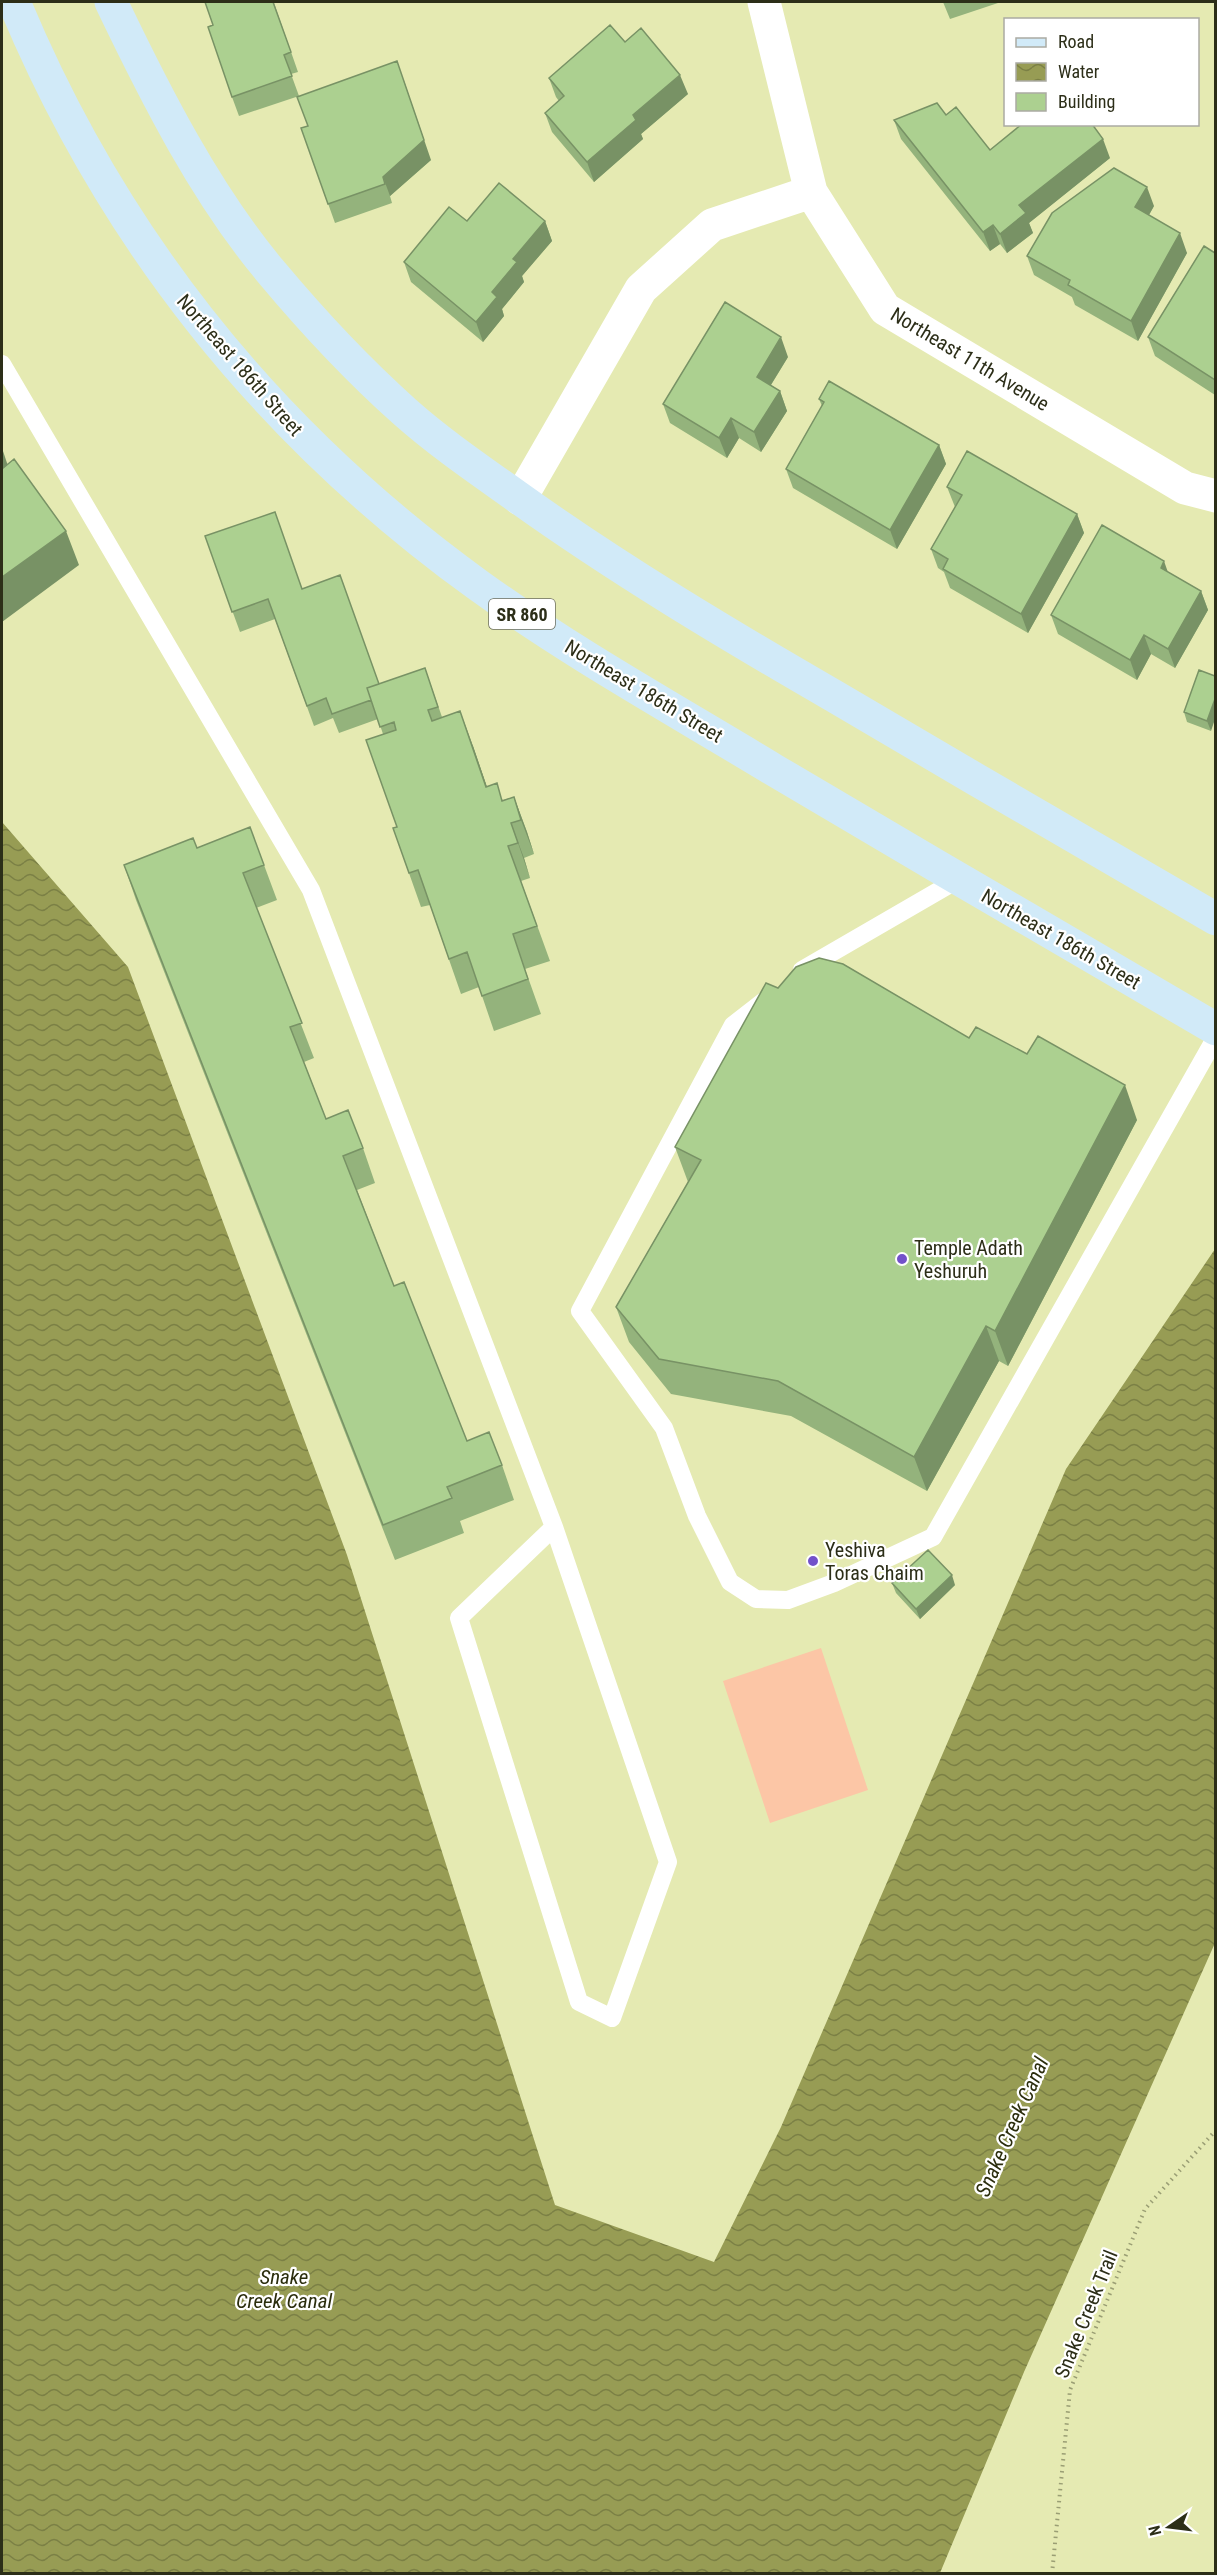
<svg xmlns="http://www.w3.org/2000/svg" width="1217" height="2575" font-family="'Roboto Condensed',sans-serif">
<defs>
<pattern id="water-waves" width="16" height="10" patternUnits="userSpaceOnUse" patternTransform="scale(1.5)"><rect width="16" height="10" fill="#979c54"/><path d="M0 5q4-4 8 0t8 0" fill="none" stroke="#7b8045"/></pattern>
</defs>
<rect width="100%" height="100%" fill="#e5eab2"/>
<!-- garden -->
<path fill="#fcc6a6" d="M821 1648 868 1790 770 1823 723 1681Z"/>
<!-- water -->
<path fill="url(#water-waves)" d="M2 822 128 967 347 1555 555 2205 714 2262 781 2127 1066 1469 1215 1249V1943L1024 2372 940 2573H2Z"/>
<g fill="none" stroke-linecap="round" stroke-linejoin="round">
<!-- path -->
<path stroke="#9a9e74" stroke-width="4" stroke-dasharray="1.5 4.5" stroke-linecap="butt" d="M1052 2574 1070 2390 1145 2209 1216 2130"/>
<!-- lane -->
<path stroke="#fff" stroke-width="18" d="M2 364 311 890 554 1527 668 1862 612 2018 579 2002 459 1618 554 1527
M802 970 959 879
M769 997 733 1025 580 1311 664 1428 697 1516 730 1582 756 1599 788 1600 834 1583 933 1537 1216 1037"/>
<!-- street -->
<path stroke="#fff" stroke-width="33" d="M764 2 811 192
M520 499 641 289 712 225 811 192 885 309 1185 488 1216 496"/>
<!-- primary -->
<path stroke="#d1eaf8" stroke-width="33" d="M14 2C113 240 269 434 478 585 572 653 675 710 774 770 921 857 1068 943 1216 1029
M111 2C155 94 206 195 272 273 313 322 358 370 405 412 440 443 478 469 516 496 618 569 725 633 834 696 961 771 1088 845 1216 919"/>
</g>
<!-- wall -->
<path fill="#94b37c" d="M205 2H278L274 3 298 72 291 74 299 96 239 116 232 97 213 25Z
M943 2H1001L950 19Z
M625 42 688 94 641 134 643 139 594 182 552 132 545 113 559 101 556 97 549 78Z
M946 115 990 150 1110 158 1029 223 1033 233 1007 253 1000 244 990 251 901 139 894 120Z
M301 128 431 160 390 196 392 203 335 223Z
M1154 206 1149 215 1187 253 1138 341 1075 305 1072 297 1034 275 1027 256Z
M467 221H545L552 241 522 276 524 282 502 309 504 316 483 342 411 282 404 262Z
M1215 253V395L1155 356 1148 337Z
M788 357 771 385 780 391 787 411 761 452 739 438 727 458 670 423 663 404Z
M819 399 939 445 946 464 897 549 793 488 786 469 822 406Z
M947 487 1077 514 1084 533 1028 633 950 588 944 572 938 568 931 549 955 507Z
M205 536 302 589 379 684 425 668 442 717 473 746 487 787 503 800 514 797 527 832 534 854 524 858 530 878 521 881 550 961 525 969 541 1014 494 1031 479 987 461 994 430 905 421 907 393 828 397 827 383 734 378 719 339 733 333 718 314 726 275 619 240 632Z
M1168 572 1201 591 1208 610 1175 668 1151 654 1137 680 1058 634 1051 615Z
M1199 670 1211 731 1187 722 1184 712Z
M197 848 264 865 277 900 256 908 314 1058 304 1062 326 1119 363 1148 375 1183 357 1190 394 1286 467 1441 502 1465 514 1500 460 1521 464 1533 395 1560 136 900 124 865Z
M778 988 969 1038 1137 1120 1008 1366 999 1361 927 1491 791 1416 671 1394 629 1342 616 1307 688 1182 675 1147Z
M892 1583 955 1585 920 1619 896 1593Z"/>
<!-- shaded-wall -->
<path fill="#789265" d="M680 75 688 94 641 134 643 139 594 182 587 162 633 115Z
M404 81 431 160 390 196 383 177Z
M1103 139 1110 158 1029 223 1033 233 1007 253 1000 234 1019 205Z
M1147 187 1154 206 1142 227 1135 207Z
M545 221 552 241 522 276 524 282 502 309 504 316 483 342 476 322 492 292 513 259Z
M993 225 1000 244 990 251 983 232Z
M1180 233 1187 253 1138 341 1131 321Z
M781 337 788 357 764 396 757 377Z
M780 391 787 411 761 452 754 432Z
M731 418 739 438 727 458 719 438Z
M939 445 946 464 897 549 890 530Z
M2 448 10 472 2 478Z
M1077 514 1084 533 1028 633 1021 614Z
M66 531 79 565 2 622V577Z
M1164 561 1171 581 1161 568Z
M1201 591 1208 610 1175 668 1168 649Z
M1144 635 1151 654 1137 680 1130 660Z
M1215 699V719L1211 731 1207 721Z
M460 711 473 746 499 822 486 787Z
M514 797 527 832 534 854 521 820Z
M511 823 524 858 530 878 518 843Z
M1125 1085 1137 1120 1008 1366 995 1331Z
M986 1326 999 1361 927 1491 914 1457Z
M952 1575 955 1585 920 1619 916 1609Z"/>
<!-- building -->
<path fill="#acd090" stroke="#789265" stroke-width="1.5" d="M205 2H273L291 52 284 55 292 76 232 97 208 27 213 25Z
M610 25 625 42 641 28 680 75 633 115 636 120 587 162 545 113 564 96 549 78Z
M397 61 424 140 383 177 385 184 328 204 301 128 308 126 297 97Z
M937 103 946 115 956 107 990 150 1022 124H1092L1103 139 1019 205 1026 213 1000 234 993 225 983 232 894 120Z
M1114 168 1147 187 1135 207 1180 233 1131 321 1068 285 1070 280 1027 256 1052 213Z
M499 183 545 221 513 259 517 262 492 292 497 297 476 322 404 262 449 207 467 221Z
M1204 246 1215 253V380L1148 337Z
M725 302 781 337 757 377 780 391 754 432 731 418 719 438 663 404Z
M829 381 939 445 890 530 786 469 824 402 819 399Z
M967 451 1077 514 1021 614 943 569 948 559 931 549 962 495 947 487Z
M14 459 66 531 2 577V469Z
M275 512 302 589 340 575 379 684 367 688 371 700 332 714 326 698 307 706 268 599 232 612 205 536Z
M1102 525 1164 561 1161 568 1201 591 1168 649 1144 635 1130 660 1051 615Z
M425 668 438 707 428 710 432 721 460 711 486 787 497 783 502 801 514 797 521 820 511 823 518 843 508 846 537 926 513 934 528 979 482 996 467 952 449 959 418 870 409 873 393 828 397 827 366 740 396 730 394 722 380 727 367 688Z
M1199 670 1215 676V699L1207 721 1184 712Z
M250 827 264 865 243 873 302 1023 290 1027 326 1119 348 1110 363 1148 343 1156 394 1286 404 1282 467 1441 489 1432 502 1465 447 1487 452 1498 383 1525 124 865 193 838 197 848Z
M819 958 843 964 969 1038 976 1027 1027 1054 1038 1036 1125 1085 995 1331 986 1326 914 1457 778 1381 659 1359 616 1307 701 1160 675 1147 766 983 778 988 796 967Z
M928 1550 952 1575 916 1609 892 1583Z"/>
<!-- markers -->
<g fill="#7351ca" stroke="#fff" stroke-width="2">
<circle cx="902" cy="1259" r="6"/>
<circle cx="813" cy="1561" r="6"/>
</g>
<g text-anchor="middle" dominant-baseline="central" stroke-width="4.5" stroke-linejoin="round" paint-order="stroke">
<!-- shield labels -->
<rect fill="#fff" stroke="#6b6d5d" stroke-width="1.5" x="489" y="599" width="66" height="30" rx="4.5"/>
<g font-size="18" font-weight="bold" fill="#2c2e18">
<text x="522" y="614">SR 860</text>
</g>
<!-- street labels -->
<g font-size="20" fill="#2c2e18" stroke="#fff">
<text transform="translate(970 359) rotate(31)">Northeast 11th Avenue</text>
<text transform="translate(240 365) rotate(49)">Northeast 186th Street</text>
<text transform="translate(644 691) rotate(31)">Northeast 186th Street</text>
<text transform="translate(1061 939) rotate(30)">Northeast 186th Street</text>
<text transform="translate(1086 2314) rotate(-68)">Snake Creek Trail</text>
</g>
<!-- poi labels -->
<g font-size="20" fill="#2c2e18" stroke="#fff" text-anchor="start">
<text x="914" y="1248">Temple Adath<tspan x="914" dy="23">Yeshuruh</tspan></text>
<text x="825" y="1550">Yeshiva<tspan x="825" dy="23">Toras Chaim</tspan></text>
</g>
<!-- water labels -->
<g font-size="21" font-style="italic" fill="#2b2d0d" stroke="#fff">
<text transform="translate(1012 2127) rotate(-66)">Snake Creek Canal</text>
<text x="284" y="2277">Snake<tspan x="284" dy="24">Creek Canal</tspan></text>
</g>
</g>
<!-- border -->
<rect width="1217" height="2575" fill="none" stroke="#2c2e18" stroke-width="6"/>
<!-- legend -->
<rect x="1004" y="18" width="195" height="108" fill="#ffffff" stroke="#ababa3" stroke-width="1.5"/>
<rect x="1016" y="38" width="30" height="9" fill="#d1eaf8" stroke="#ababa3" stroke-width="1.5"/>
<text x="1058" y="48" font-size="18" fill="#2c2e18">Road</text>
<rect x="1016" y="63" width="30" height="18" fill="url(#water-waves)" stroke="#ababa3" stroke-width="1.5"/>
<text x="1058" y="78" font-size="18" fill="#2c2e18">Water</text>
<rect x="1016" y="93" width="30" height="18" fill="#acd090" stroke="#ababa3" stroke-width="1.5"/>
<text x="1058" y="108" font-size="18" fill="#2c2e18">Building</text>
<!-- north arrow -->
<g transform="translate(1169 2527) rotate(256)" stroke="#ffffff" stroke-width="4.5" paint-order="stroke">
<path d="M0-4.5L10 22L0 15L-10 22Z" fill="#2c2e18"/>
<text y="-9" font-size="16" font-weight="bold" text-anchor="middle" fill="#2c2e18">N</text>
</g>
</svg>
